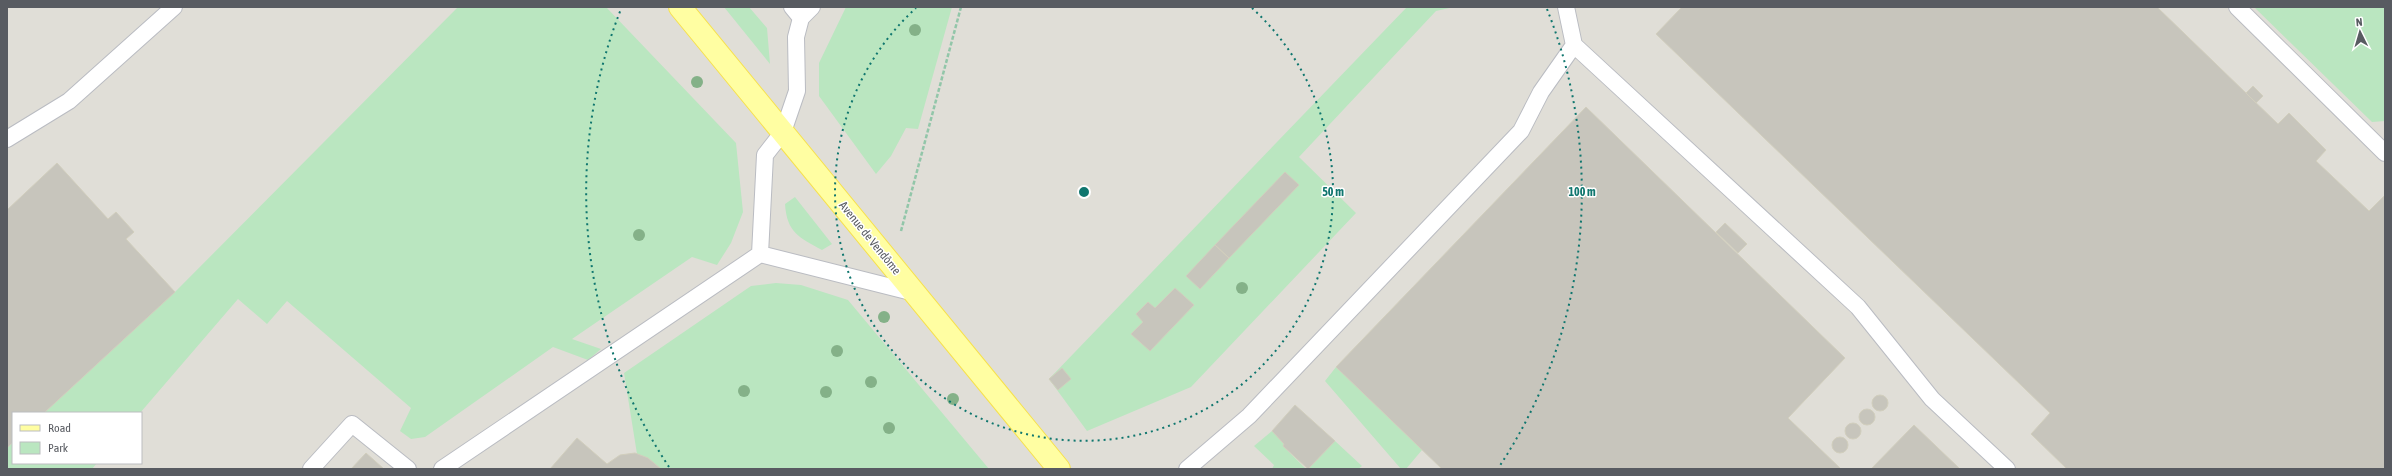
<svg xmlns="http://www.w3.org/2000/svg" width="2392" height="476" font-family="'Asap Condensed',sans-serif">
<rect width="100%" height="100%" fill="#ecebdf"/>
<!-- industrial -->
<path fill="#e0ded7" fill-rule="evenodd" d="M7 7H2385V469H7ZM13 413H141V463H13Z"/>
<!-- green -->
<path fill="#bae6c0" d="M458 7H606L736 143 743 212 731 243 717 265 692 257 572 339 601 349 588 360 553 347 425 437 411 439 400 431 411 408 287 301 267 324 238 299 140 413H44L175 292Z
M724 7H749L767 28 770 64Z
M846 7H952L918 129 906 128 891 156 876 174 819 96V63Z
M1407 7H1454L1436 11 1299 157 1356 213 1191 387 1087 431 1049 379Z
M2254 7H2385V121L2372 122Z
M795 197 832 244 822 250C799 237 787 233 785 204Z
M776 283 801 285 848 300 989 469H661L648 458 637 454 624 373 751 286Z
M1336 367 1422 450 1406 469H1401L1325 381Z
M1272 431 1284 444 1283 446 1306 469H1272L1274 465 1254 446Z
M1335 441 1362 466 1358 469H1308Z
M13 442V463H97L92 469H7V448Z"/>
<!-- building -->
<path fill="#c7c5bc" stroke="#d1cebd" d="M1682 7H2157L2278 124 2289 113 2326 150 2316 161 2369 211 2385 195V469H2067L2031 434 2050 413 1656 34Z
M2253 86 2263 96 2256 103 2246 93Z
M1586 107 1845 358 1788 418 1841 469H1442L1336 367Z
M57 163 108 219 116 212 134 232 126 239 175 292 44 413H13V442L7 448V210Z
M1285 172 1299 185 1229 258 1215 245Z
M1725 223 1747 244 1738 253 1716 232Z
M1215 245 1229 258 1200 289 1186 276Z
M1175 288 1194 305 1150 351 1131 334 1143 322 1136 314 1148 302 1155 308Z
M1062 368 1071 379 1058 390 1049 379Z
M1872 403a8 8 0 1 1 16 0a8 8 0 1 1-16 0Z
M1295 405 1335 441 1308 469 1283 446 1284 444 1272 431Z
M1859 417a8 8 0 1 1 16 0a8 8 0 1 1-16 0Z
M1845 431a8 8 0 1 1 16 0a8 8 0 1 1-16 0Z
M1914 425 1960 469H1871Z
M1832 445a8 8 0 1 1 16 0a8 8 0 1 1-16 0Z
M577 438 607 464 620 455 635 453 648 458 661 469H550Z
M366 453 384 469H351Z"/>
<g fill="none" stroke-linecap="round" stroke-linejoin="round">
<defs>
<path id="service" d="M792 7 801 18 796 37 797 91 783 132 765 155 760 254 915 293
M1566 7 1574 45 1858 307 1932 399 2007 469
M2237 7 2385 153
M801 18 812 7
M7 139 69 101 174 7
M311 469 352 424 408 469
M442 469 760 254
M1187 469 1249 416 1521 131 1541 92 1574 45"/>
<path id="primary" d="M680 7 1059 469"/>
</defs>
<!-- service casing -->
<use href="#service" stroke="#babcc2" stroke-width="18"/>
<!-- primary casing -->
<use href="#primary" stroke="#f7e14d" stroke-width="24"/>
<!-- path -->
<path stroke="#92c6a9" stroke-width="2.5" stroke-dasharray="4 2" stroke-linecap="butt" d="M901 231 961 7"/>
<!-- service -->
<use href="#service" stroke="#fff" stroke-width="16"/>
<!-- primary -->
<use href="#primary" stroke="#fffea2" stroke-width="22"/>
</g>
<!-- trees -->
<g fill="#84b188">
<circle cx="915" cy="30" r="6"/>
<circle cx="697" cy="82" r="6"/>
<circle cx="639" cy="235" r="6"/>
<circle cx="1242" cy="288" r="6"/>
<circle cx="884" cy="317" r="6"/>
<circle cx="837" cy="351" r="6"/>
<circle cx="871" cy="382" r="6"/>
<circle cx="744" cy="391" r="6"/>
<circle cx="826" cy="392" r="6"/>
<circle cx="953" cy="399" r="6"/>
<circle cx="889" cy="428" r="6"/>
</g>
<!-- distance rings -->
<g fill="none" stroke="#0f766e" stroke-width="2" stroke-dasharray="2 4">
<path d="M1252 8A249 249 0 1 1 916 8"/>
<path d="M669 467A498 498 0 0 1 621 9M1547 9A498 498 0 0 1 1499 467"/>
</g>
<g text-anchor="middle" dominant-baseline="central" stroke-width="3" stroke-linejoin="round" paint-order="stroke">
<!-- street labels -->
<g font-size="12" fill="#585b61" stroke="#fff">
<text transform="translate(870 238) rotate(51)">Avenue de Vendôme</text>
</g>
</g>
<circle cx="1084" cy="192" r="6" fill="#0f766e" stroke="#fff" stroke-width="2"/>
<g font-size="12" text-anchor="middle" font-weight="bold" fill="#0f766e" stroke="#fff" stroke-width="3" stroke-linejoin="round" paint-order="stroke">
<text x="1333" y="196">50 m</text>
<text x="1582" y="196">100 m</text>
</g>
<!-- border -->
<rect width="2392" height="476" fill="none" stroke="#585b61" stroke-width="16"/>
<!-- legend -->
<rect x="12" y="412" width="130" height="52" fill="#ffffff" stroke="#bcbdc0"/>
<rect x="20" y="425" width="20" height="6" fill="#fffea2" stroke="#bcbdc0"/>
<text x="48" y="432" font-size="12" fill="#585b61">Road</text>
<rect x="20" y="442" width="20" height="12" fill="#bae6c0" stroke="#bcbdc0"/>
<text x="48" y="452" font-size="12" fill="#585b61">Park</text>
<!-- north arrow -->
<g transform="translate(2360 32) rotate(355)" stroke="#ffffff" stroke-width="3" paint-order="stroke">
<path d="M0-3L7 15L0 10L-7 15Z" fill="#585b61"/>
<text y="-6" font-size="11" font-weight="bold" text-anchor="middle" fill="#585b61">N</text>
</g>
</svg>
